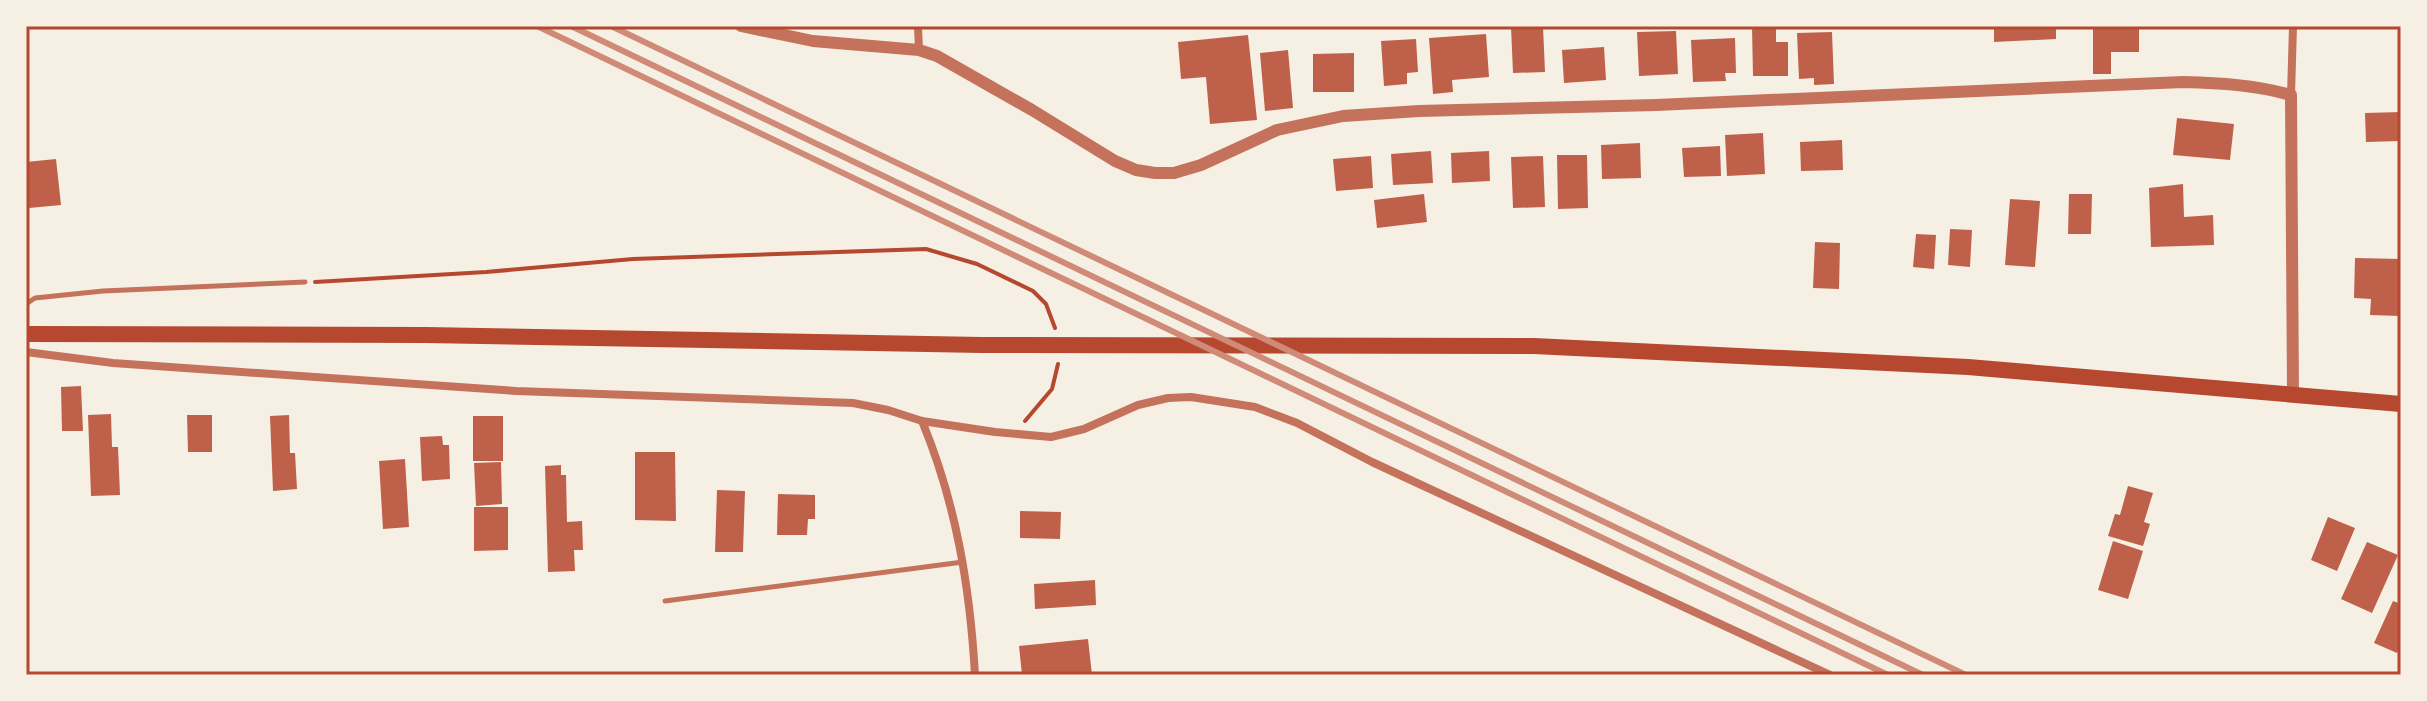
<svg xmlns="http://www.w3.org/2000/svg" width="2427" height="701" font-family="Cabin,sans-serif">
<rect width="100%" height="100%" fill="#f6efe4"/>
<!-- building -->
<path fill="#bf614a" d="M1543 26 1545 72 1513 73 1511 27Z
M1994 26H2056V39L1994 42Z
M2093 26H2139V52H2111V74H2093Z
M1752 27H1776V42H1788V76H1753Z
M1676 31 1678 74 1639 76 1637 32Z
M1832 32 1834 84 1814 85V78L1799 79 1797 33Z
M1486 34 1489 77 1452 80 1453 92 1433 94 1429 38Z
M1248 35 1257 120 1210 124 1206 77 1181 79 1178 42Z
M1735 38 1736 73H1725L1726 81 1693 82 1691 40Z
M1416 39 1418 72 1407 73V84L1384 86 1381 41Z
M1604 47 1606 80 1564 83 1562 50Z
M1288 50 1293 108 1265 111 1260 53Z
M1354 53V92H1313V54Z
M2401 112V141L2366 142 2365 113Z
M2177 118 2234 124 2230 160 2173 155Z
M1763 133 1765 174 1727 176 1725 135Z
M1842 140 1843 170 1801 171 1800 142Z
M1640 143 1641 178 1602 179 1601 145Z
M1720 146 1721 176 1684 177 1682 148Z
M1431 151 1433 183 1393 185 1391 154Z
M1489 151 1490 181 1452 183 1451 153Z
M1557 155H1587L1588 208 1558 209Z
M1371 156 1373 188 1336 191 1333 159Z
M1543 156 1545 207 1513 208 1511 157Z
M56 159 61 205 29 208 26 199V162Z
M2183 184 2184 217 2213 215 2214 245 2151 247 2149 188Z
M1424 194 1427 222 1377 228 1374 200Z
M2069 194H2092L2091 234H2068Z
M2010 199 2040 201 2035 267 2005 265Z
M1950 229 1972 230 1970 267 1948 265Z
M1916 234 1936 235 1934 269 1913 267Z
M1815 242 1840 243 1839 289 1813 288Z
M2355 258 2401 259 2400 316 2370 315 2371 299 2354 298Z
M81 386 83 431H62L61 387Z
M111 414 112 447H118L120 495 91 496 88 415Z
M187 415H212V452H188Z
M289 415 290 453H295L297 489 273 491 270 416Z
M473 416H503V461H473Z
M442 436 443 445H449L450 479 422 481 420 437Z
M635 452H675L676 521 635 520Z
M405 459 409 527 383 529 379 461Z
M501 462 502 504 476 506 474 463Z
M561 465V475H566L567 522 582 521 583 550H574L575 571 548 572 545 466Z
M2128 486 2153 493 2144 522 2150 524 2143 546 2108 536 2115 514 2120 515Z
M717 490 745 491 743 552H715Z
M778 494 815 495V519H808L807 535H777Z
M474 507H508V550L474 551Z
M1020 511 1061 512 1060 539 1020 538Z
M2328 517 2355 528 2337 571 2311 560Z
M2113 541 2143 551 2128 599 2098 590Z
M2367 542 2398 555 2372 613 2341 599Z
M1095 580 1096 605 1035 609 1034 584Z
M2393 601 2401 604V645L2397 653 2374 643Z
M1088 639 1092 675H1022L1019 646Z"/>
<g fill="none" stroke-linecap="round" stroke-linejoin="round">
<!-- path -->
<path stroke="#b5482f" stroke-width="4" d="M315 282 486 272 633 259 926 249 977 264 1033 291 1046 304 1055 328
M1025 421 1052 389 1058 364"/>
<!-- service -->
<path stroke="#c5725c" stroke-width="5" d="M26 304 35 298 103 291 305 282
M665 601 963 562"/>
<!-- minor -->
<path stroke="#c5725c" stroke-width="8" d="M918 26 919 50
M2291 95 2293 26
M26 352 113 363 516 391 853 403 888 410 922 421 995 432 1051 437 1084 429 1138 405 1168 398 1191 397 1255 407 1297 423 1372 462 1830 675
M922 421C956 503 970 587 975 675"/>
<!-- tertiary -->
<path stroke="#c5725c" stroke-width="12" d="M741 26 813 41 919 50 937 56 1032 110 1115 161 1136 170 1155 173H1174L1201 165 1277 130 1343 116 1419 111 1656 105 2183 82C2221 83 2255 85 2291 95L2293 394"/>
<!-- primary -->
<path stroke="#b5482f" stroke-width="16" d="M26 334 426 335 982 345 1534 346 1968 367 2401 404"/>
<!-- rail -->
<path stroke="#cf8b77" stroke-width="6" d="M537 26 1888 675
M571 26 1923 675
M611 26 1966 675"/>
</g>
<!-- border -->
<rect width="2427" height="701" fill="none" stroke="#f6efe4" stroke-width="56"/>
<rect x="28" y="28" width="2371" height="645" fill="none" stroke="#b5482f" stroke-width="3"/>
</svg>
